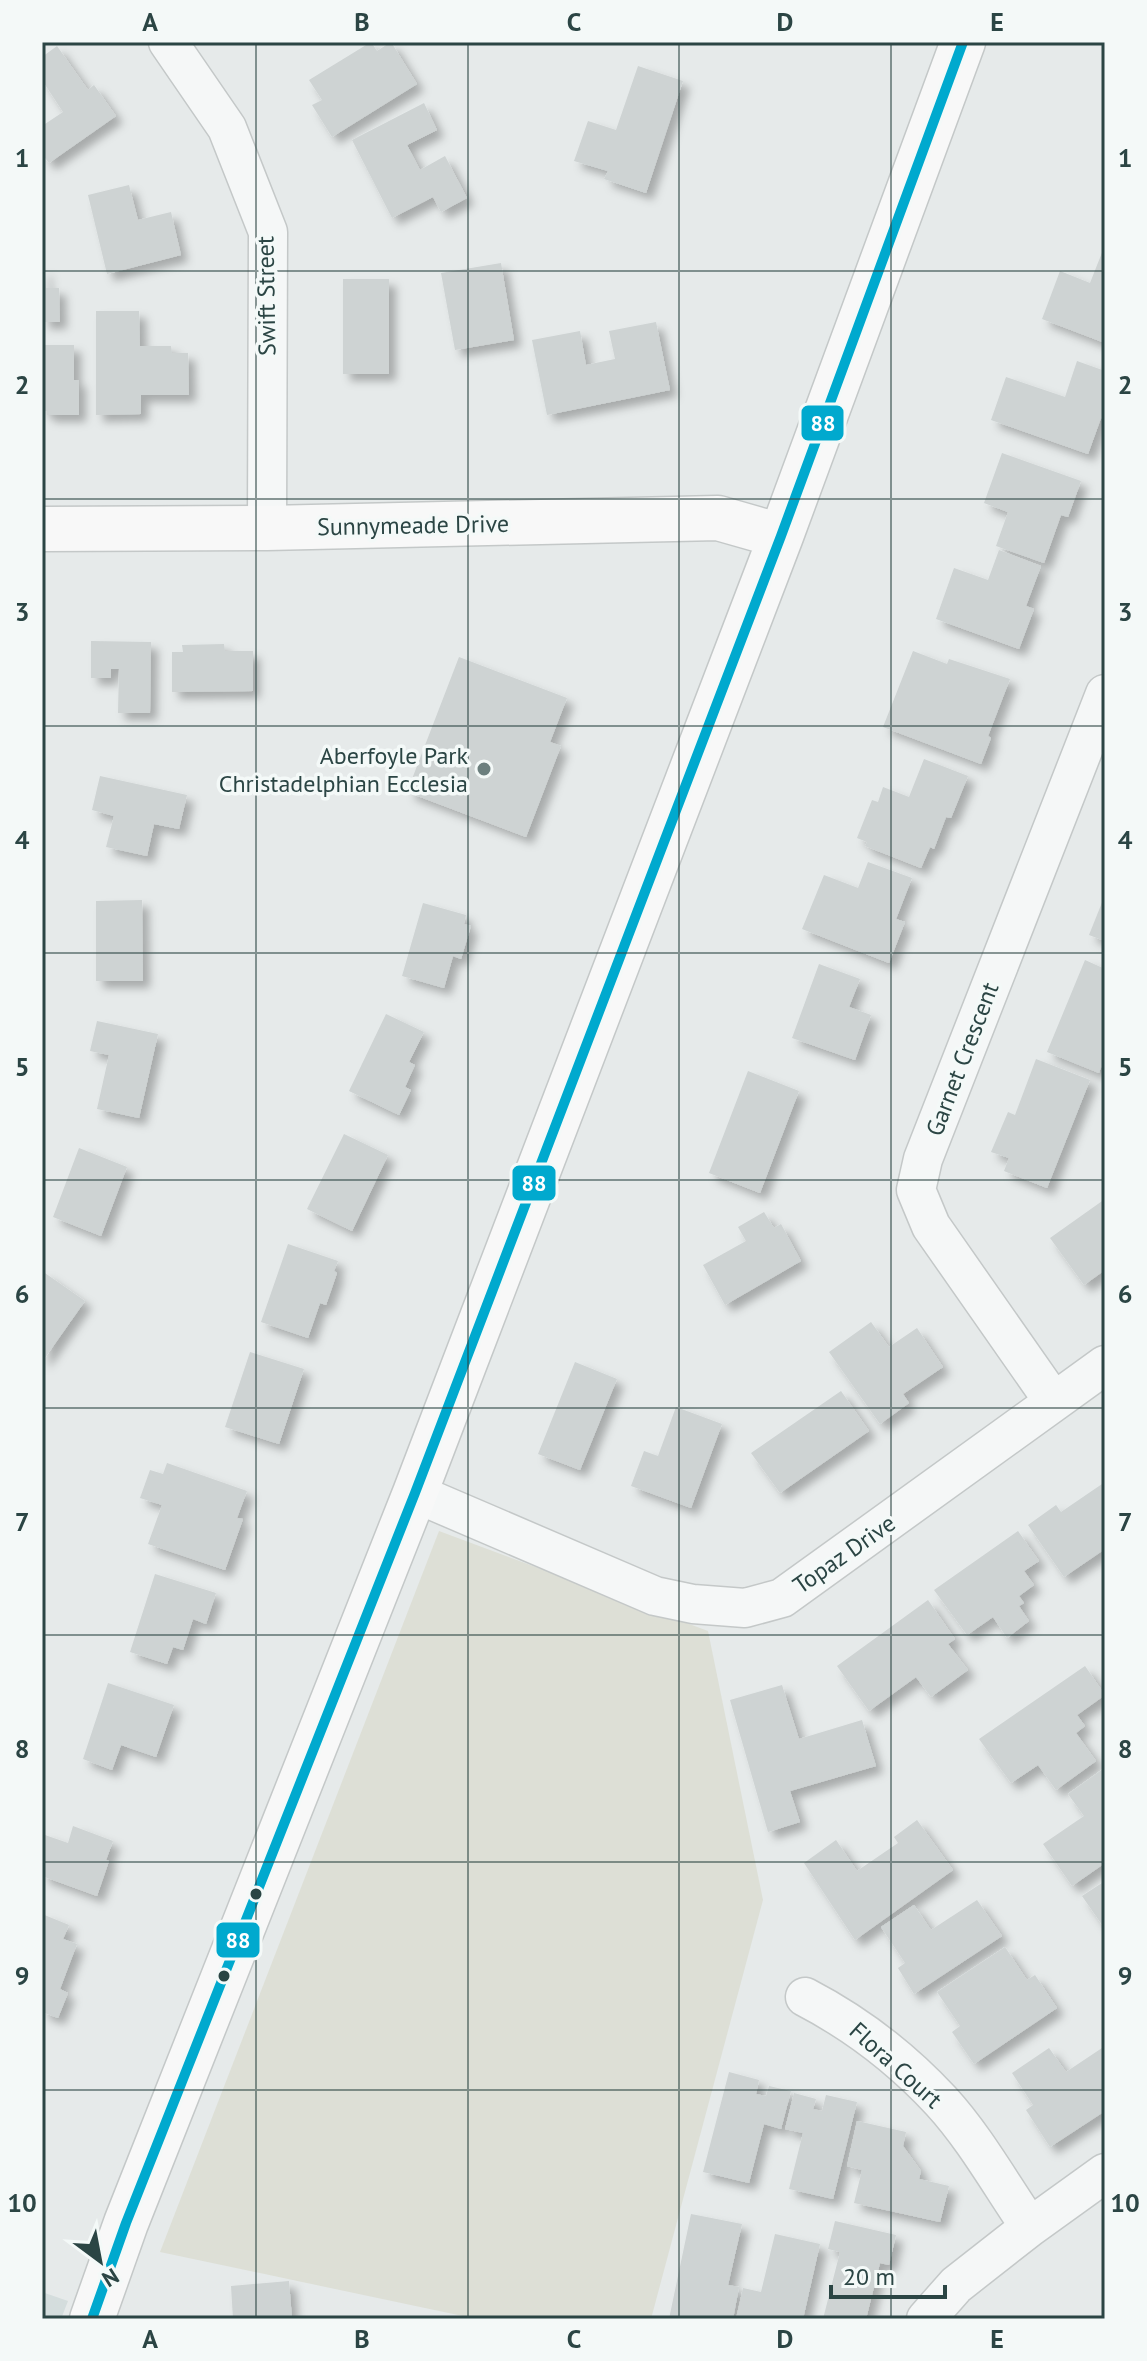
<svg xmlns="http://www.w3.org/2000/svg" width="1147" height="2361" font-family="'PT Sans',sans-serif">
<defs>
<filter id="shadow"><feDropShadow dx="7" dy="7" stdDeviation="4" flood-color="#0004"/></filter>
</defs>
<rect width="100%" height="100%" fill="#e6eaea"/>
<!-- built -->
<path fill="#d4dddd" d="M42 2292 68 2301 61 2319H42Z"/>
<!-- green -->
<path fill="#dddfd6" d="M439 1531 708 1631 763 1900 651 2319H477L160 2252Z"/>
<!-- building -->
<path fill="#ced3d3" filter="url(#shadow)" d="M371 42 377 51 391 42 417 84 332 137 312 105 322 100 309 80Z
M57 46 88 90 94 85 116 116 49 163 42 154V126L63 112 42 80V57Z
M638 66 683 81 646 193 604 179 608 171 574 161 588 121 616 130Z
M424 103 437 130 407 145 420 170 445 156 467 198 441 212 433 197 392 218 352 140Z
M129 185 138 220 171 212 181 255 107 274 88 195Z
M1105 245V343L1042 319 1060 271 1090 283Z
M501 263 514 340 455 350 441 273Z
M42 269H45L46 288H59L60 322H42Z
M343 279H389V374H343Z
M96 311H139L140 346H171L172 353H188L189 395H141V414L96 415Z
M656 322 670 390 547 415 532 340 580 331 586 365 615 359 609 331Z
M42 345H74V380H79V415H47V411H42Z
M1077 361 1105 371V420L1101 418 1088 454 991 420 1006 377 1065 397Z
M1002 453 1081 481 1068 517 1061 515 1044 563 996 546 1008 512 984 503Z
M999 550 1041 566 1026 606 1034 609 1019 649 936 619 954 568 988 580Z
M91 641 151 642 150 713H118L119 669H111V678H91Z
M224 644 225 651H253V691L172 692V652H183L182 645Z
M913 651 947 664 949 659 1010 679 988 736 991 738 981 764 883 727Z
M459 657 567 698 550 742 561 746 526 837 407 792Z
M924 759 968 776 951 818 946 817 934 849 930 847 921 868 865 846 867 842 857 838 872 800 878 802 883 787 909 797Z
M100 776 187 795 179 829 154 824 147 856 106 847 114 816 92 810Z
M868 862 912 878 896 919 905 922 889 963 802 929 824 875 858 888Z
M1105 895V941L1089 935Z
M142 900 143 981H96V901Z
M423 903 466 915 464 924 471 926 461 959 453 956 444 988 402 976Z
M1085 960 1105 969V1068L1101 1067 1099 1073 1047 1052Z
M819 964 860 979 849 1007 871 1015 855 1060 792 1038Z
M386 1014 424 1032 409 1062 415 1065 405 1087 411 1090 399 1115 349 1091Z
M97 1021 158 1034 139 1118 97 1109 109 1055 90 1051Z
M1036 1059 1090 1080 1047 1188 1004 1171 1009 1158 991 1152 1008 1112 1015 1115Z
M748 1071 799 1091 760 1193 709 1173Z
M344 1134 388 1155 352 1231 307 1209Z
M79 1148 127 1167 101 1236 53 1217Z
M1105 1199V1270L1084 1285 1050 1238Z
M764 1212 774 1228 781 1224 801 1261 725 1305 703 1265 746 1241 738 1227Z
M288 1244 338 1261 334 1271 337 1273 326 1305 320 1303 308 1338 261 1322Z
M42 1271 85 1301 42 1362Z
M871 1322 889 1347 917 1328 943 1367 903 1394 909 1403 880 1424 829 1352Z
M250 1352 304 1369 279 1444 225 1427Z
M575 1362 617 1379 580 1470 538 1454Z
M841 1391 869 1431 780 1493 751 1453Z
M676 1407 722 1424 691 1508 631 1486 644 1451 658 1456Z
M167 1463 247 1491 237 1518 243 1519 225 1570 148 1544 162 1505 140 1498 150 1470 163 1474Z
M1105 1482V1549L1064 1577 1028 1525 1056 1505 1061 1512Z
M1018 1531 1039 1561 1024 1571 1034 1585 1019 1596 1024 1603 1019 1606 1029 1621 1007 1638 993 1617 967 1635 934 1590Z
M155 1574 216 1593 206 1624 193 1619 183 1650 173 1647 167 1664 130 1652Z
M928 1600 955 1639 948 1644 968 1670 931 1697 916 1677 869 1711 837 1666Z
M1085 1666 1105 1695 1077 1715 1085 1726 1076 1733 1096 1761 1056 1790 1038 1765 1011 1783 979 1739Z
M108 1683 174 1705 156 1757 121 1745 112 1770 83 1759Z
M782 1685 799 1739 862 1720 876 1766 790 1791 800 1822 768 1832 730 1700Z
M1103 1769 1105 1863 1072 1886 1043 1844 1084 1816 1068 1794Z
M917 1820 953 1870 855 1940 804 1863 836 1840 857 1871 898 1843 894 1837Z
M73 1826 113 1841 106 1860 109 1861 97 1896 42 1876V1834L68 1843Z
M1105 1881V1929L1082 1896Z
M977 1900 1002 1936 914 1994 898 1968 905 1963 881 1927 914 1905 931 1930Z
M42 1914 69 1925 63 1939 77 1944 60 1989 68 1993 58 2018 42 2012Z
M1005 1947 1027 1980 1035 1975 1057 2008 974 2064 952 2032 960 2026 937 1992Z
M1049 2048 1066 2072 1102 2048 1105 2053V2111L1050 2147 1026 2110 1033 2105 1012 2073Z
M729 2072 759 2080 756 2094 766 2096 769 2086 791 2091 781 2129 764 2124 749 2183 703 2172Z
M794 2093 816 2099 813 2109 822 2111 826 2095 857 2102 833 2199 789 2189 803 2133 785 2129Z
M857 2121 906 2132 903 2146 921 2171 919 2179 949 2186 940 2222 854 2203 862 2170 847 2166Z
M691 2214 742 2224 728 2285 739 2287 733 2319H669Z
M835 2221 896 2235 889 2265 880 2263 866 2319H823L840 2252 828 2249Z
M775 2234 820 2244 803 2319H736L743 2288 761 2292Z
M289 2281 292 2319H233L231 2286Z"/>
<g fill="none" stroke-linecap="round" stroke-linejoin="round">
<defs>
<path id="street" d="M168 42 227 128 268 232 267 528
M1054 1402 931 1226 916 1190 923 1159 1105 694
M415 1493 655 1596 693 1604 745 1608 782 1598 1105 1365
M805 1997C855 2023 902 2059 941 2101 975 2138 1001 2185 1030 2227
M926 2319 956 2285 1030 2227 1105 2173"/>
<path id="secondary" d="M42 529 267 528 718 518 781 536
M92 2319 126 2223 415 1493 781 536 963 42"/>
</defs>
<!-- street casing -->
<use href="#street" stroke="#c4c8c8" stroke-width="41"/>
<!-- secondary casing -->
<use href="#secondary" stroke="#c4c8c8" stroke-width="47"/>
<!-- street -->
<use href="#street" stroke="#f5f7f7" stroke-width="38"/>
<!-- secondary -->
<use href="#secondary" stroke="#f8f8f8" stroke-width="44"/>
<defs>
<path id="bus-1" d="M92 2319 126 2223 415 1493 781 536 963 42"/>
</defs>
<!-- bus-1 casing -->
<use href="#bus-1" stroke="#f4f9f8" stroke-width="16"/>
<!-- bus-1 -->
<use href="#bus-1" stroke="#00a9ce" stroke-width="10"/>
</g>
<!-- grid -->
<path fill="none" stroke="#2b4544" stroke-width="2" stroke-opacity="0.55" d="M256 42V2319M468 42V2319M679 42V2319M891 42V2319M42 271H1105M42 499H1105M42 726H1105M42 953H1105M42 1180H1105M42 1408H1105M42 1635H1105M42 1862H1105M42 2090H1105"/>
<!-- markers -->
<circle fill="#6c7f7e" stroke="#f4f9f8" stroke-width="3" cx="484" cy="769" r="8"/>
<g fill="#2b4544" stroke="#f4f9f8" stroke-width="3">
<circle cx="256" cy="1894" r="7"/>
<circle cx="224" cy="1976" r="7"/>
</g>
<g text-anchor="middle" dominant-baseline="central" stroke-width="7" stroke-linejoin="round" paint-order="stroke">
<!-- street labels -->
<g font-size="24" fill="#2b4544" stroke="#f4f9f8">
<text transform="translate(266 296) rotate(-91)">Swift Street</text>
<text transform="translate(413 525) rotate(-1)">Sunnymeade Drive</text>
<text transform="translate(962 1059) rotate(-69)">Garnet Crescent</text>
<text transform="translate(844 1554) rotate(-35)">Topaz Drive</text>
<text transform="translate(896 2065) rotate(42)">Flora Court</text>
</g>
<!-- poi labels -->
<g font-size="24" fill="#2b4544" stroke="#f4f9f8" text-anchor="end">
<text x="468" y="755">Aberfoyle Park<tspan x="468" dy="28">Christadelphian Ecclesia</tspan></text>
</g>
</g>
<g stroke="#f4f9f8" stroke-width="3">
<rect x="800" y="404" width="45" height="38" rx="8" fill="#00a9ce"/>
<rect x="511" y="1164" width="46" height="38" rx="8" fill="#00a9ce"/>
<rect x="215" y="1921" width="46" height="38" rx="8" fill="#00a9ce"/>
</g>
<g font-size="22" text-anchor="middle" font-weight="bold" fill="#fff">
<text x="823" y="431">88</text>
<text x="534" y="1191">88</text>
<text x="238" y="1948">88</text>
</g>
<!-- border -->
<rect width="1147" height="2361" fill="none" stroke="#f4f9f8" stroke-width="88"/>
<!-- north arrow -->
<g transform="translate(100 2261) rotate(148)" stroke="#f4f9f8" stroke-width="6" paint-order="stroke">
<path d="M0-6L14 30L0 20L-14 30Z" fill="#2b4544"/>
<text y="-12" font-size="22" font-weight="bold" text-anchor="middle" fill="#2b4544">N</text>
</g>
<!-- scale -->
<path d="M831 2285v12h114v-12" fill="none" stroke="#2b4544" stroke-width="4"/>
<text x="843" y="2285" font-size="24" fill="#2b4544" stroke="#f4f9f8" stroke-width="6" paint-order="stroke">20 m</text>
<rect x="44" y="44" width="1059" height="2273" fill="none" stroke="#2b4544" stroke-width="3"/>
<g font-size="26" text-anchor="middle" font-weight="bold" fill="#2b4544">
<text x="150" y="31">A</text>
<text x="362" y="31">B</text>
<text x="574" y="31">C</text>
<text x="785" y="31">D</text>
<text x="997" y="31">E</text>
<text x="22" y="167">1</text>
<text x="1125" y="167">1</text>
<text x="22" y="394">2</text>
<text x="1125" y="394">2</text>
<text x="22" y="621">3</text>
<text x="1125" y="621">3</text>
<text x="22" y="849">4</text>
<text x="1125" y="849">4</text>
<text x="22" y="1076">5</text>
<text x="1125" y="1076">5</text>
<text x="22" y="1303">6</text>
<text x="1125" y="1303">6</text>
<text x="22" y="1531">7</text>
<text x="1125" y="1531">7</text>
<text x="22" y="1758">8</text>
<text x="1125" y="1758">8</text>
<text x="22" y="1985">9</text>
<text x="1125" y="1985">9</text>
<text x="22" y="2212">10</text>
<text x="1125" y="2212">10</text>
<text x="150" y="2348">A</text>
<text x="362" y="2348">B</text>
<text x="574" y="2348">C</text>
<text x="785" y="2348">D</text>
<text x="997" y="2348">E</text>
</g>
</svg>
